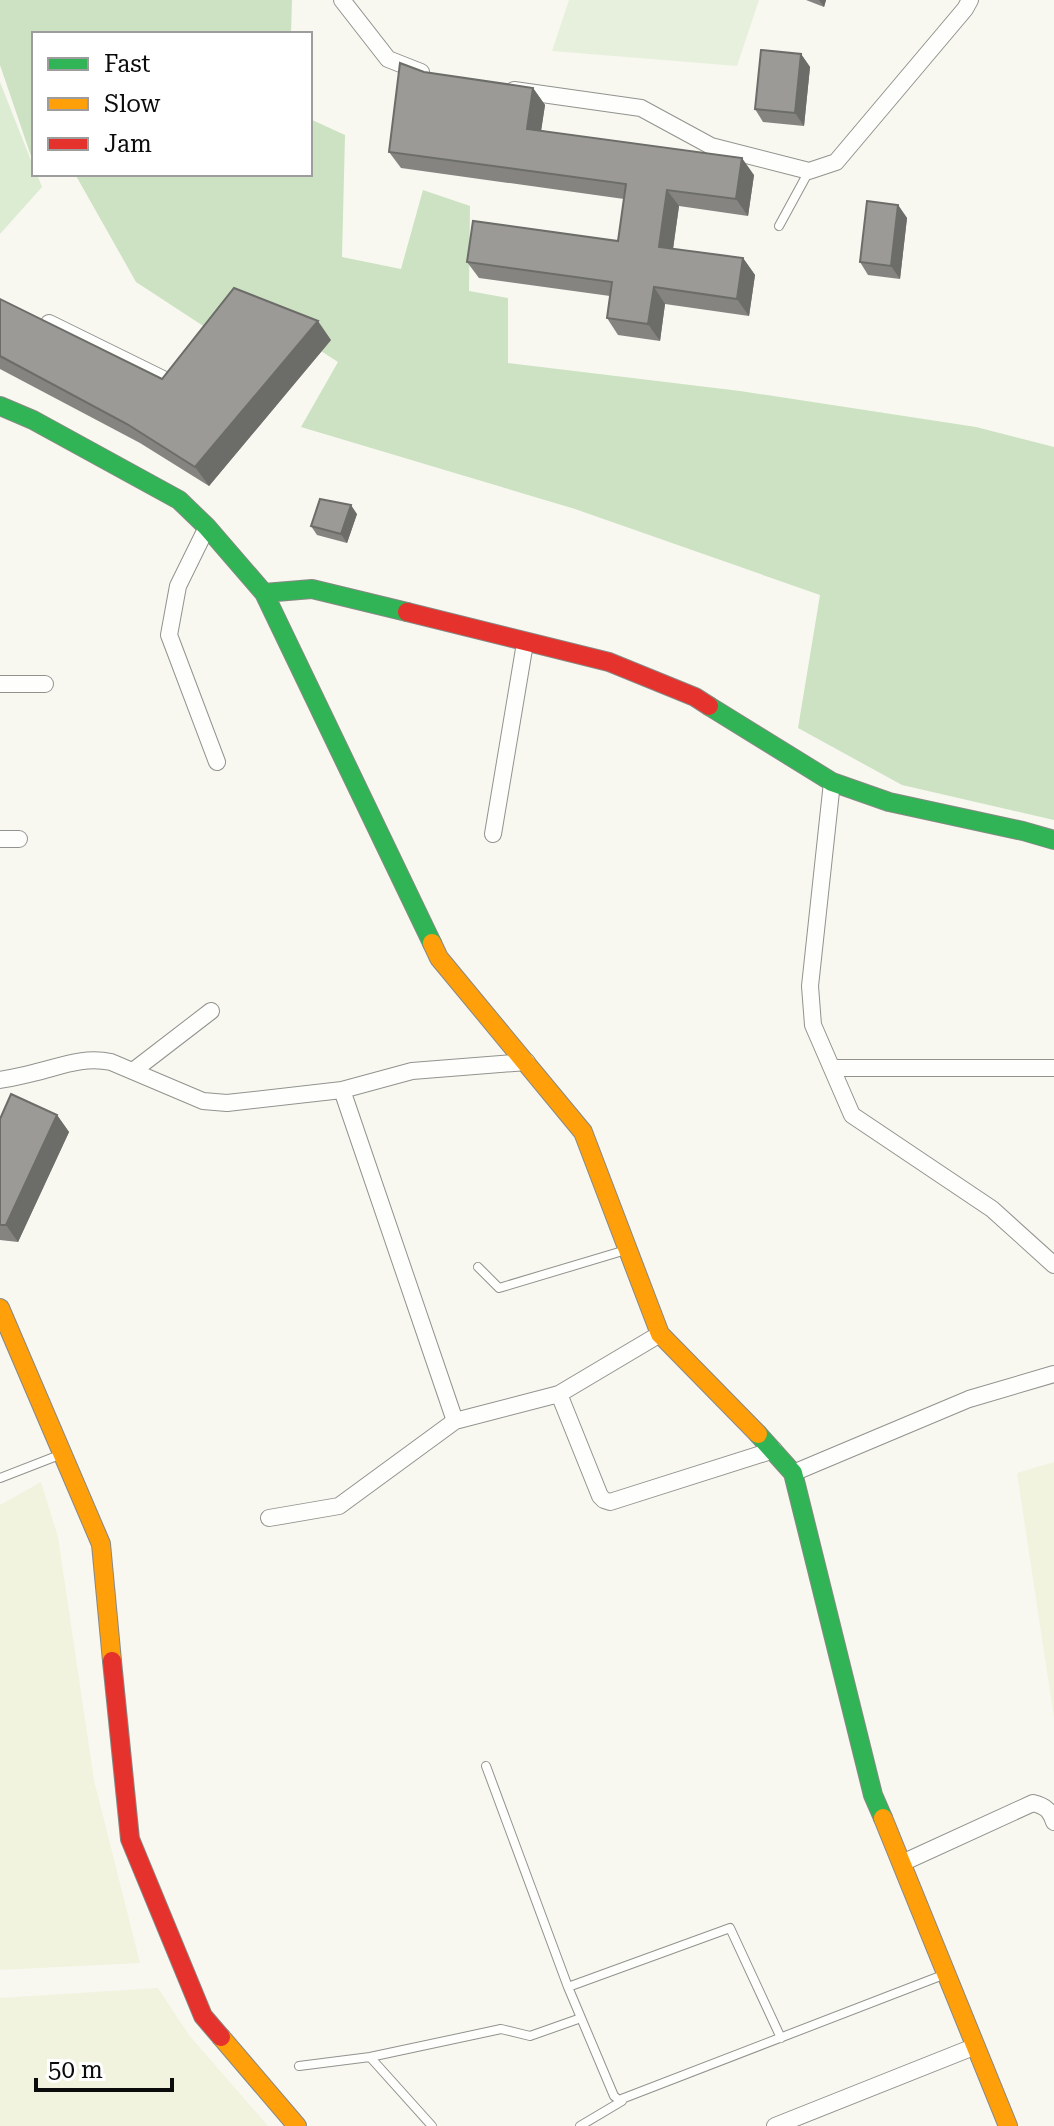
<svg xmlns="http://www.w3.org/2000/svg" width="1054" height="2126" font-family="'Roboto Serif',serif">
<rect width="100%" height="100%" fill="#f8f8f0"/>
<!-- farmland -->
<path fill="#f1f3de" d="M1054 1462V1718L1017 1473Z
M41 1482 58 1537 94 1780 140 1963 0 1970V1505Z
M158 1988 189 2035 268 2126H0V1998Z"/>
<!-- green -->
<path fill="#dcecd2" d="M0 82 34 168V174H37L42 187 0 234Z"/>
<!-- forest -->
<path fill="#cce2c2" d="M0 0H292L291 34H34V165L0 65Z
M310 119 345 135 342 257 401 269 423 190 470 206 469 291 508 298V363L740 391 976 427 1054 447V820L902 785 798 728 820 595 575 509 301 427 338 362 248 304 214 333 136 282 75 174H310Z"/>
<!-- pitch -->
<path fill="#e7f0dc" d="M569 0H759L737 66 552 51Z"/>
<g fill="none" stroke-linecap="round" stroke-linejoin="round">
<defs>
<path id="lane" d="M779 226 809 171
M478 1267 499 1288 626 1250
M0 1478 62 1454
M486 1766 568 1987 614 2096 619 2100 943 1975
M568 1987 730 1928 781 2038
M370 2057 501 2029 530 2036 581 2018
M299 2066 370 2057 432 2126
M580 2126 622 2101"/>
<path id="street" d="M342 0 388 59 421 72
M514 90 641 108 711 146 809 171 836 162 965 9 970 0
M49 323 169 382
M207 527 178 586 169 635 217 762
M0 684H45
M832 782 810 986 813 1025 852 1115 992 1209 1054 1265
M493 834 525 643
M0 839H19
M832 1068H1054
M133 1071 211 1011
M0 1080C11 1078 22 1076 33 1073 59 1067 83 1056 111 1062L203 1101 227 1103 342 1090 412 1071 527 1062
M342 1090 455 1421 559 1394 660 1334
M559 1394 600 1496 604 1500 610 1502 774 1450
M793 1473 969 1399 1054 1374
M269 1518 339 1506 455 1421
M902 1863 1033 1803C1045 1806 1050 1810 1054 1822
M775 2126 976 2046"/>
<path id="fast" d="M0 406 33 420 179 500 207 527 264 593 312 589 407 612
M264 593 432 943
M709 706 832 782 889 802 1023 831 1054 840
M758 1434 793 1473 873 1795 883 1818"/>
<path id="slow" d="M432 943 439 958 583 1132 660 1334 758 1434
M0 1308 101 1544 112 1661
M883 1818 1008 2126
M221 2037 297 2126"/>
<path id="jam" d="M407 612 609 662 695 697 709 706
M112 1661 130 1839 203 2016 221 2037"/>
</defs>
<!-- lane casing -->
<use href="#lane" stroke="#92928e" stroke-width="10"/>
<!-- street casing -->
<use href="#street" stroke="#92928e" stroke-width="18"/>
<!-- fast casing -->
<use href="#fast" stroke="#888885" stroke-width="20"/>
<!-- slow casing -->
<use href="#slow" stroke="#888885" stroke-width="20"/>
<!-- jam casing -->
<use href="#jam" stroke="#888885" stroke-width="20"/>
<!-- lane -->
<use href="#lane" stroke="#fefefd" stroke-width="8"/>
<!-- street -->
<use href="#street" stroke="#fefefd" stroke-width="16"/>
<!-- fast -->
<use href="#fast" stroke="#30b455" stroke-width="18"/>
<!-- slow -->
<use href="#slow" stroke="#ff9f0a" stroke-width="18"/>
<!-- jam -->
<use href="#jam" stroke="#e5322d" stroke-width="18"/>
</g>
<!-- wall -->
<path fill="#858481" d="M806 0H826L824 7Z
M801 54 810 67 804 126 763 122 755 109Z
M424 72 533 88 545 105 541 130 754 175 748 216 679 206 673 249 743 258 755 275 749 316 665 304 660 341 618 335 607 318 610 296 479 278 467 262 618 241 624 199 401 168 389 152Z
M898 205 907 218 900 279 868 275 860 262Z
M0 299 162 379 331 340 209 486 140 443 0 369Z
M357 514 347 543 317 535 311 526Z
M57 1115 69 1132 18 1242 0 1240V1119Z"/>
<!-- shaded-wall -->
<path fill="#6c6c69" d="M819 0H826L824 7Z
M801 54 810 67 804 126 795 113Z
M533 88 545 105 539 145 527 129Z
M742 158 754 175 748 216 736 199Z
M667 190 679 206 671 263 659 247Z
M898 205 907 218 900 279 891 266Z
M743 258 755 275 749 316 737 299Z
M654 287 665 304 660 341 648 324Z
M318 321 331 340 209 486 195 467Z
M351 505 357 514 347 543 341 534Z
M57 1115 69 1132 18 1242 6 1225Z"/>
<!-- building -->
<path fill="#9b9a96" stroke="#6c6c69" stroke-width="2" d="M761 50 801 54 795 113 755 109Z
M400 63 424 72 533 88 527 129 742 158 736 199 667 190 659 247 743 258 737 299 654 287 648 324 607 318 612 282 467 262 473 221 618 241 626 184 389 152Z
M867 201 898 205 891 266 860 262Z
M234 288 318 321 195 467 127 424 0 356V299L162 379Z
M320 499 351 505 341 534 311 526Z
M11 1094 57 1115 6 1225H0V1119Z"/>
<!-- legend -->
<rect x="32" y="32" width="280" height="144" fill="#ffffff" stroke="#9d9d9d" stroke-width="2"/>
<rect x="48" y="58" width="40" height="12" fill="#30b455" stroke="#9d9d9d" stroke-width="2"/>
<text x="104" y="72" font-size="24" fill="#0b0b0b">Fast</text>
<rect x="48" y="98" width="40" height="12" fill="#ff9f0a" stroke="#9d9d9d" stroke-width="2"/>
<text x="104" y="112" font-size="24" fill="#0b0b0b">Slow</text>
<rect x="48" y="138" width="40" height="12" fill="#e5322d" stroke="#9d9d9d" stroke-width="2"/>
<text x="104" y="152" font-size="24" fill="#0b0b0b">Jam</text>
<!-- scale -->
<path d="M36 2078v12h136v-12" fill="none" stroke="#0b0b0b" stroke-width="4"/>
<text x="48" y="2078" font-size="24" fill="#0b0b0b" stroke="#ffffff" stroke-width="6" paint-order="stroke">50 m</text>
</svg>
